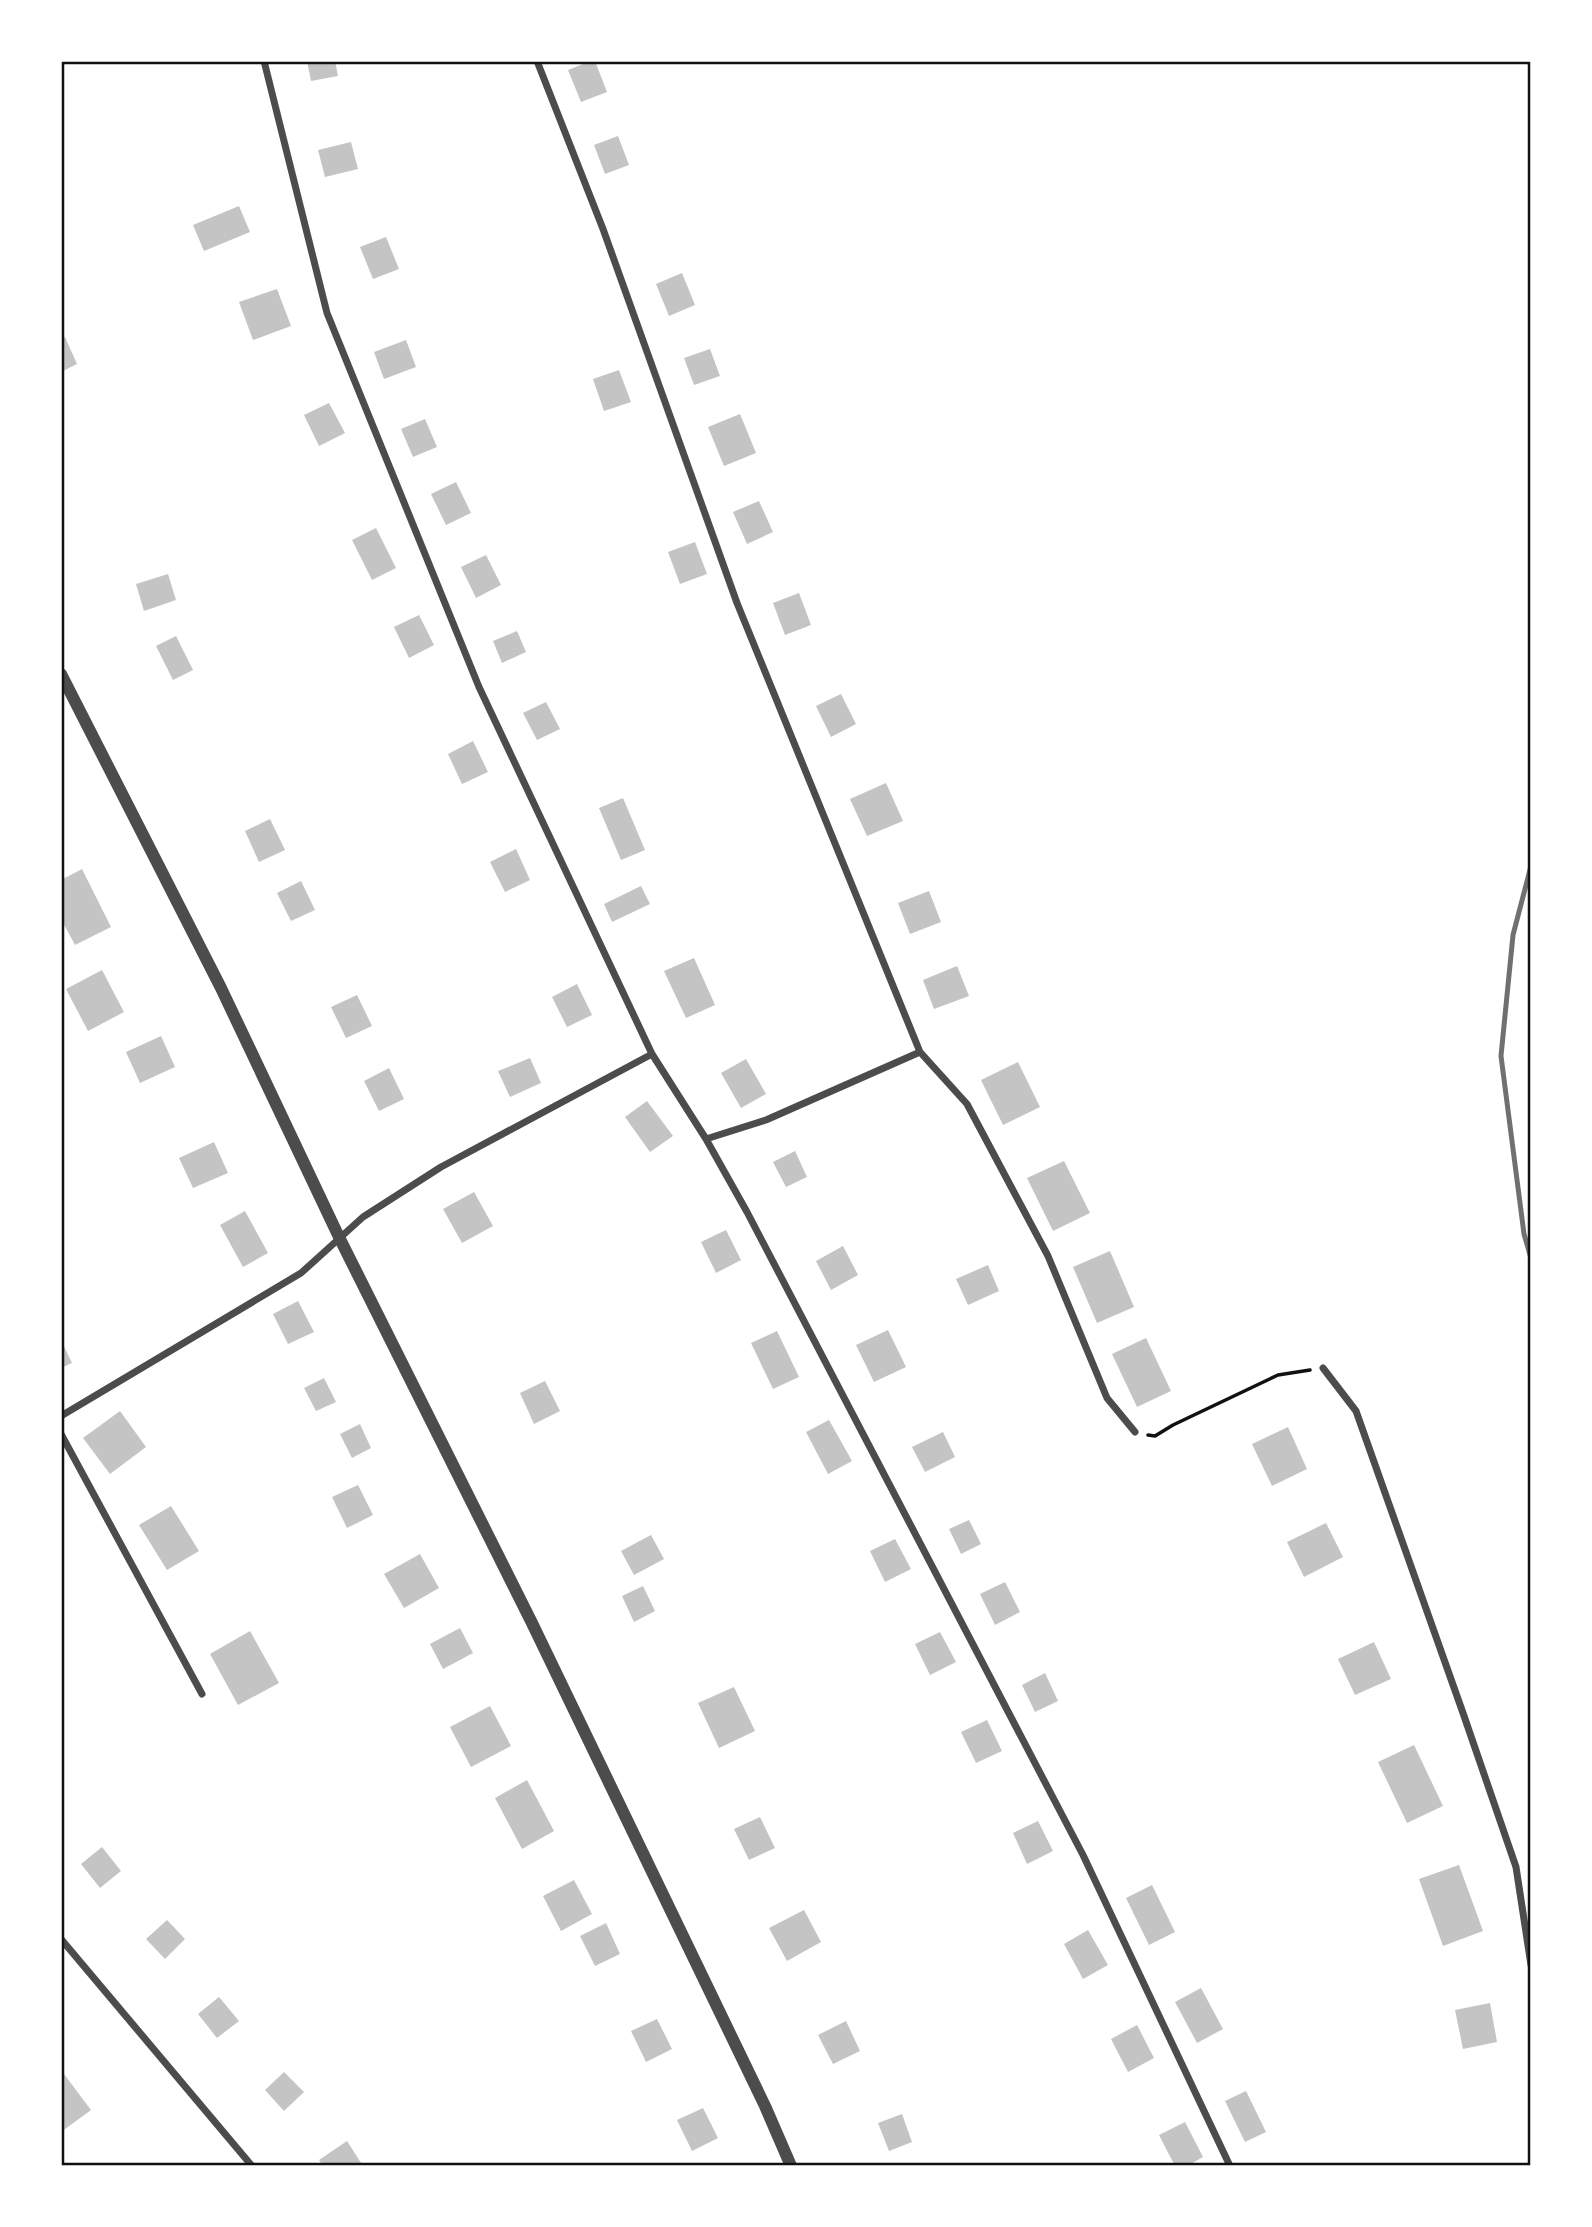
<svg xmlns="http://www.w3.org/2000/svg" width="1592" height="2227" font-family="'Fira Sans',sans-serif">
<rect width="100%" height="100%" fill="#fff"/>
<!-- building -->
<path fill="#c4c4c4" d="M307 61H335L338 76 311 81Z
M591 61H595L607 92 581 102 568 70Z
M618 136 629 165 605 174 594 145Z
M351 142 358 169 325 177 318 150Z
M239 206 250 232 204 251 193 225Z
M386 237 399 269 373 279 360 247Z
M682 273 695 305 669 316 656 284Z
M277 289 291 326 253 340 239 302Z
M65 337 77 364 61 372V339Z
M406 340 416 367 384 379 374 352Z
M710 349 720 376 694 385 684 358Z
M619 370 631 402 604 411 593 379Z
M329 403 345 433 319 446 304 415Z
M740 414 756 453 724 466 708 427Z
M425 419 437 447 413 457 401 429Z
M456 482 471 513 446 525 431 494Z
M759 501 773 532 747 544 733 512Z
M376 528 396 568 372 580 352 540Z
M695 542 707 574 680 584 668 552Z
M486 555 501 585 476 598 461 567Z
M168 574 176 600 144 611 136 584Z
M799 593 811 625 785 635 773 603Z
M419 615 434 645 409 658 394 627Z
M517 631 526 652 502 663 493 641Z
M176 636 193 670 173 680 156 646Z
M841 694 856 724 831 737 816 706Z
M546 702 560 729 537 740 523 713Z
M473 741 488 772 462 784 448 754Z
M886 783 903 821 867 836 850 799Z
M623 798 645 850 621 860 599 808Z
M270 819 285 850 259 862 245 831Z
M516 849 530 880 505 892 490 862Z
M82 869 111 927 75 945 61 919V880Z
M301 881 315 910 291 921 277 893Z
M641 886 650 904 612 922 604 904Z
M929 891 941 922 910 934 898 903Z
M694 958 715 1005 686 1018 664 971Z
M957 966 969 996 934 1009 923 980Z
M102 970 124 1012 88 1031 66 989Z
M577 984 592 1015 567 1027 552 997Z
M357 995 372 1026 346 1038 331 1007Z
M161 1036 175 1067 140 1083 126 1052Z
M530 1058 541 1083 510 1097 498 1071Z
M746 1059 766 1094 741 1108 721 1073Z
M1018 1062 1040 1107 1003 1125 981 1080Z
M389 1068 404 1099 379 1111 364 1081Z
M647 1101 673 1136 650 1152 625 1117Z
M214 1142 228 1173 193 1188 179 1158Z
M795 1151 807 1177 786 1187 773 1162Z
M1064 1161 1090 1213 1053 1231 1027 1178Z
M474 1192 493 1226 462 1243 443 1209Z
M245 1211 268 1253 243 1267 220 1225Z
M726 1230 741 1260 716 1273 701 1242Z
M843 1246 858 1275 831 1290 816 1261Z
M1110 1251 1134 1307 1097 1323 1073 1267Z
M988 1265 999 1291 968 1305 956 1279Z
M298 1301 314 1332 288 1344 273 1314Z
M888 1330 906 1367 874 1382 856 1345Z
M777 1331 799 1377 773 1389 751 1343Z
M1146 1338 1171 1391 1137 1407 1112 1354Z
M61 1340 72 1363 61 1368Z
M324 1378 336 1402 316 1411 304 1388Z
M545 1381 560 1411 534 1424 520 1393Z
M120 1411 146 1447 110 1474 83 1438Z
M829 1420 852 1461 828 1474 806 1432Z
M360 1424 371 1448 352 1458 340 1434Z
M1288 1427 1307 1469 1272 1486 1252 1444Z
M943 1432 955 1457 925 1472 912 1447Z
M358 1485 373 1515 347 1528 332 1497Z
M171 1506 199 1551 167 1570 139 1525Z
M969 1520 981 1544 961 1554 949 1529Z
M1326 1523 1343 1557 1304 1577 1287 1542Z
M651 1535 664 1559 634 1575 621 1551Z
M895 1539 911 1569 885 1582 870 1551Z
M420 1554 439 1588 404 1608 384 1574Z
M1005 1582 1020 1612 995 1625 980 1594Z
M643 1586 655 1611 634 1622 622 1596Z
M460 1628 473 1653 443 1669 430 1644Z
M250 1631 279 1683 238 1705 210 1654Z
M940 1632 956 1662 930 1675 915 1644Z
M1374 1642 1391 1679 1355 1695 1338 1659Z
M1045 1673 1058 1701 1035 1712 1022 1685Z
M734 1687 755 1731 719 1748 698 1703Z
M490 1706 511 1746 471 1767 450 1727Z
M987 1720 1002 1751 976 1763 961 1732Z
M1414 1745 1443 1806 1407 1823 1378 1762Z
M527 1780 554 1831 522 1849 495 1798Z
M760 1817 775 1848 749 1860 734 1829Z
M1038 1821 1053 1851 1027 1864 1013 1833Z
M102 1847 121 1871 100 1888 81 1864Z
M1459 1865 1483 1931 1443 1946 1419 1879Z
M574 1880 592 1914 561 1931 543 1896Z
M1152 1885 1175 1932 1149 1945 1126 1898Z
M804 1910 821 1942 787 1961 769 1928Z
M167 1920 185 1939 165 1959 146 1939Z
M606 1923 620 1954 595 1966 580 1936Z
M1088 1930 1108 1965 1083 1979 1064 1944Z
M1201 1988 1223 2029 1197 2043 1175 2002Z
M219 1997 239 2021 217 2038 198 2014Z
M1490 2003 1497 2042 1463 2049 1455 2010Z
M657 2019 672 2049 646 2062 631 2031Z
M846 2021 860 2051 833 2064 818 2035Z
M1137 2025 1154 2058 1128 2072 1111 2039Z
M61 2070 91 2110 61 2132Z
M284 2072 304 2092 284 2111 265 2090Z
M1246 2091 1266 2132 1245 2142 1225 2101Z
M703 2108 718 2138 692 2151 677 2120Z
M902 2114 912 2142 889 2151 878 2123Z
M1185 2122 1203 2157 1187 2166H1175L1159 2135Z
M347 2141 363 2166H323L319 2160Z"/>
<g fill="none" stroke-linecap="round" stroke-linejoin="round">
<!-- path -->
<path stroke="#111" stroke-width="3.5" d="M1148 1435 1155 1436 1173 1425 1278 1375 1310 1370"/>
<!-- minor -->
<path stroke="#4c4c4c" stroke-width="7" d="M264 61 327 313 479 687 652 1054 706 1139 747 1212 1083 1855 1230 2166
M537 61 603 229 737 603 920 1052 967 1104 1048 1256 1107 1398 1135 1432
M706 1139 766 1120 920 1052
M1323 1368 1356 1411 1463 1713 1516 1867 1531 1965
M61 1416 301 1273 363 1217 441 1167 652 1054
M61 1434 202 1694
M61 1939 252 2166"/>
<!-- tertiary -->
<path stroke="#4c4c4c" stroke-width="12" d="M61 674 221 988 339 1237 532 1623 765 2106 791 2166"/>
<!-- rail -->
<path stroke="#707070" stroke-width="5" d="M1531 866 1513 935 1501 1056 1524 1234 1531 1258"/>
</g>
<!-- border -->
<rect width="1592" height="2227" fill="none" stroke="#ffffff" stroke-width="126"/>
<rect x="63" y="63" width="1466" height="2101" fill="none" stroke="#111" stroke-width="2.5"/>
</svg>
